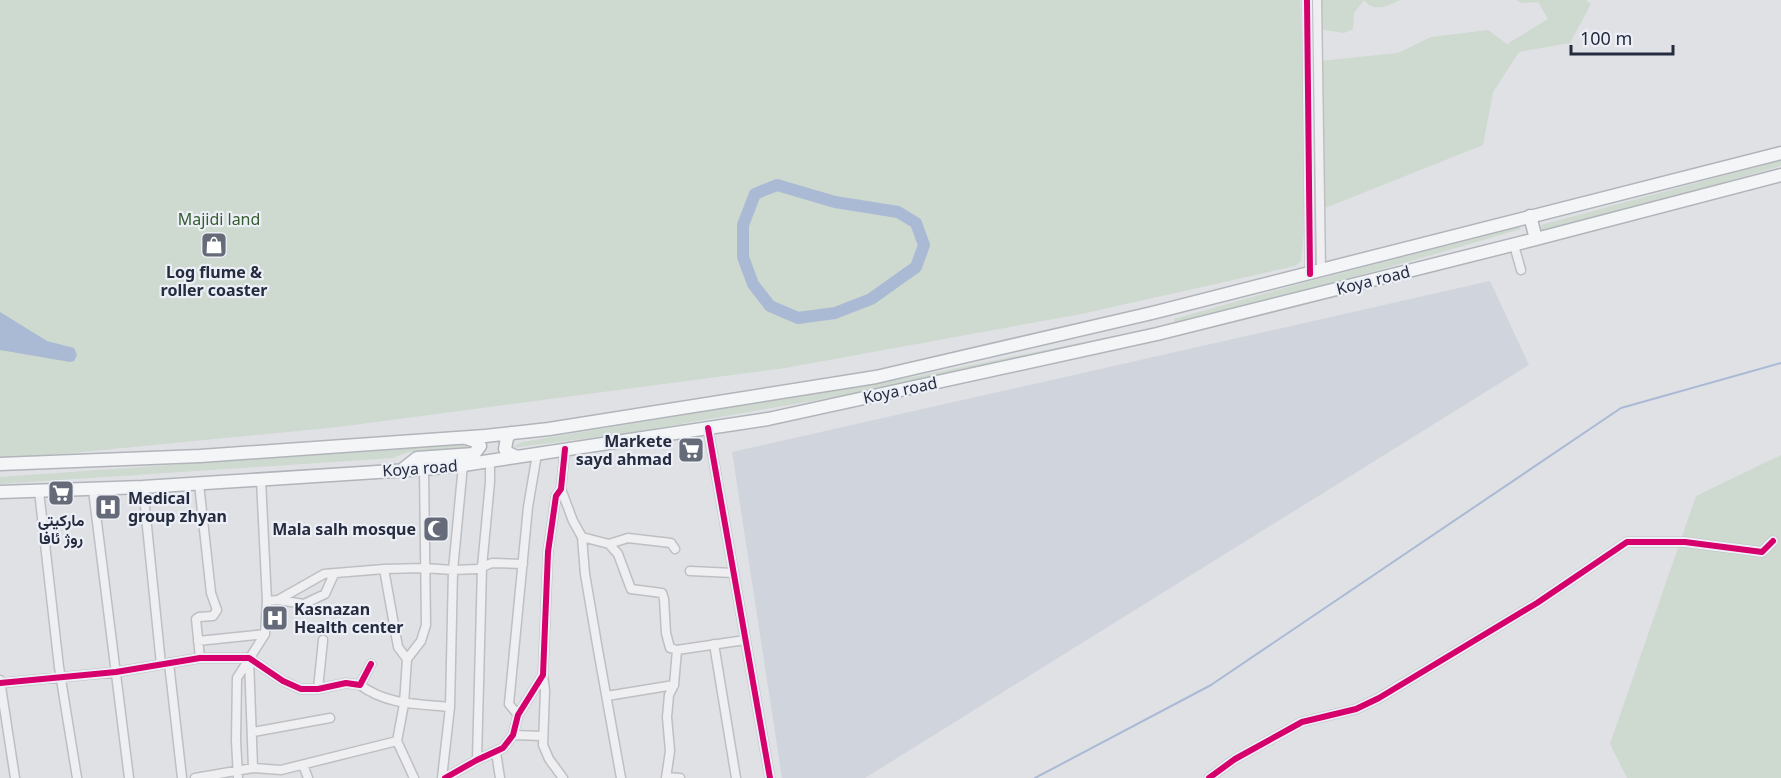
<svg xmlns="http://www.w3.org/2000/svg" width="1781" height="778" font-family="'Noto Sans',Vazirmatn,sans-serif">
<rect width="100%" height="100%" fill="#dfe1e5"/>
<!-- built -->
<path fill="#d0d4dc" d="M1490 281 1529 365 865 778H782L732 452Z"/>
<!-- green -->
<path fill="#ced9cf" d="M0 0H1300L1308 197 1301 261 1295 266 1081 314 785 368 338 427 0 460Z
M1318 0H1400C1387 6 1374 13 1364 0L1354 13 1353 29 1344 33 1318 29Z
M1516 0H1586L1591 4 1570 43 1519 52 1493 92 1483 145 1320 210V61L1398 53 1431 37 1488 30 1507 44 1548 19 1538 2 1522 3Z
M1781 160V166L1542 234 1541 225Z
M1519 227 1521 229C1406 263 1291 295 1175 323L1174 319 1295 285Z
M1134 332 1033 362 629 433 511 448 522 442 913 377Z
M470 444 472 447 469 448 408 452 393 458 0 484V477Z
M1781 455V778H1627L1610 744 1696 496Z"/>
<!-- water -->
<path fill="#aabad4" d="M0 312 47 341 74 348 77 355 74 361 70 362 0 350Z"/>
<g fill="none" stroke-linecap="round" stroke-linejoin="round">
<!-- stream -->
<path stroke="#aabad4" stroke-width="2" d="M1035 778 1211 685 1621 408 1781 363"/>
<!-- river -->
<path stroke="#aabad4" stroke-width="12" d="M777 185 835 202 898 212 916 223 924 245 916 267 871 299 835 313 798 318 770 306 753 284 743 257V225L755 194Z"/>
<defs>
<path id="minor" d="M1307 0 1310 274
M1317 0 1321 271
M1514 245 1521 270
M708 428 770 778
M199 484 211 593 217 610 213 616 199 617 196 619 200 658
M143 487 161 664
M561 489 573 521 582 537 585 574 598 650 621 778
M93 490 129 778
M39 491 59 667 77 778
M582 537 609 544 628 538 671 543 675 549
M609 544 618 554 631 589 662 593 664 599 666 633 670 648 677 650 674 685 669 695 667 717 670 751 666 778
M384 569 424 568 453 570 477 569 492 563 523 564
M690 571 734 573
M278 600 304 604 325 594 334 574
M267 601 278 600 324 574 384 569 398 647 407 659 404 704 397 741 414 778
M198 641 265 634
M714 644 736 778
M677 650 745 640
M249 659 253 768
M407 659 421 641 426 625 424 469
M169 663 182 778
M543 675 545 690 543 745 549 759 563 778
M0 680 15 778
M0 683 116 672 200 658H249L283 681 301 689H318L346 683 360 685 371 664
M360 685C387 705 418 704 450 707
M318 689 323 640
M607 696 674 685
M518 715 509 704 528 507 537 454
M253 732 330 718
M513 735 542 736
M496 752 500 778
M477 760 482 567 490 482V461
M303 765 308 778
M666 777 680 778
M195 778 253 768 281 770 397 741
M238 778 236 740 237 678 265 634 267 601 261 480
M442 778 450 707 453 570 463 465
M445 778 477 760 503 748 513 735 518 715 543 675 548 552 556 496 561 489 565 449
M1209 778 1235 759 1302 722 1356 709 1379 698 1537 603 1627 542H1685L1762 552 1773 541"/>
<path id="highway" d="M1530 216 1536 239
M511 433 507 438 505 449 508 453 517 457
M0 464 200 456 485 436 549 429 876 377 1152 313 1781 153
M402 470 417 458 474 454 480 446 478 442 466 438
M0 492 143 487 424 469 463 465 768 419 1157 334 1536 239 1781 175"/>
</defs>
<!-- minor casing -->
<use href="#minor" stroke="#bdbfc3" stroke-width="11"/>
<!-- highway casing -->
<use href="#highway" stroke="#b1b4ba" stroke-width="15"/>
<!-- minor -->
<use href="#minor" stroke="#efeff2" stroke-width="8"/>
<!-- highway -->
<use href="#highway" stroke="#f3f5f6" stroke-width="12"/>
<defs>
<path id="cycleway" d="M1307 0 1310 274
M708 428 770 778
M0 683 116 672 200 658H249L283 681 301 689H318L346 683 360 685 371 664
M445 778 477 760 503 748 513 735 518 715 543 675 548 552 556 496 561 489 565 449
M1209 778 1235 759 1302 722 1356 709 1379 698 1537 603 1627 542H1685L1762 552 1773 541"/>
</defs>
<!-- cycleway casing -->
<use href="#cycleway" stroke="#eceff6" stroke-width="10"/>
<!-- cycleway -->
<use href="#cycleway" stroke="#d6006c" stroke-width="6"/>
</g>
<!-- icons -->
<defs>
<symbol id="shop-square" viewBox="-11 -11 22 22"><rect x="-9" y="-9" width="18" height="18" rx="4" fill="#666b7a" stroke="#eceff6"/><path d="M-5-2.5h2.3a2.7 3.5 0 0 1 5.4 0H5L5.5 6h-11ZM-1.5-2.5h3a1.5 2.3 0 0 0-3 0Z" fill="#fff"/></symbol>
<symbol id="supermarket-square" viewBox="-11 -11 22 22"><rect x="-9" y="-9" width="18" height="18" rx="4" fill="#666b7a" stroke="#eceff6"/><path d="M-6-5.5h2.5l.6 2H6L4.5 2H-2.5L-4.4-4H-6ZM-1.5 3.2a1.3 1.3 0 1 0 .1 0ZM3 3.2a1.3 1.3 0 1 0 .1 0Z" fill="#fff"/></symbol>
<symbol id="hospital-square" viewBox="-11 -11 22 22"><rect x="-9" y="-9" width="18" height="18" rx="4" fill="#666b7a" stroke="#eceff6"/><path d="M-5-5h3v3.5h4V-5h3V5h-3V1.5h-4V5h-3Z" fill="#fff"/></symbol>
<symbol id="mosque-square" viewBox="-11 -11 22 22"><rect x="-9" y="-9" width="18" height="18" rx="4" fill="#666b7a" stroke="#eceff6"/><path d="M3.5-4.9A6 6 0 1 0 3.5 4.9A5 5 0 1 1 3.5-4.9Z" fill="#fff"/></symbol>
</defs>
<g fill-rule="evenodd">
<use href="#shop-square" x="199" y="230" width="30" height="30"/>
<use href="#supermarket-square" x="676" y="435" width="30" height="30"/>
<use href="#supermarket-square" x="46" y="478" width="30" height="30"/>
<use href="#hospital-square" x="93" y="492" width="30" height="30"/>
<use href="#mosque-square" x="421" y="514" width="30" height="30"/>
<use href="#hospital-square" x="260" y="603" width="30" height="30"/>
</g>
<g text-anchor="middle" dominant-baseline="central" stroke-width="4.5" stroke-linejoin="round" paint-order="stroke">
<!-- park labels -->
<g font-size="16" fill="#355d31" stroke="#eceff6">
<text x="219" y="219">Majidi land</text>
</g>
<!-- poi labels -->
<g font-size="16" font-weight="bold" fill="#252c40" stroke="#eceff6">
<text x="214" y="272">Log flume &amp;<tspan x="214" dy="18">roller coaster</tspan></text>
<text x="672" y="441" text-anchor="end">Markete<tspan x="672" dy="18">sayd ahmad</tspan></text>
<text x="128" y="498" text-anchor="start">Medical<tspan x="128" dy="18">group zhyan</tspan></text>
<text x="61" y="520">ماركيتى<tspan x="61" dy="18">روژ ئافا</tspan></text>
<text x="416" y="529" text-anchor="end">Mala salh mosque</text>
<text x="294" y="609" text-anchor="start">Kasnazan<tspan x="294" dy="18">Health center</tspan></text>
</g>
<!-- street labels -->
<g font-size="16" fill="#252c40" stroke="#eceff6">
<text transform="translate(1373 280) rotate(-14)">Koya road</text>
<text transform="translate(900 390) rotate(-12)">Koya road</text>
<text transform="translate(420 468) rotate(-4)">Koya road</text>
</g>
</g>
<!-- scale -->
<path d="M1571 45v9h102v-9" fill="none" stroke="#252c40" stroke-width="3"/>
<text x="1580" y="45" font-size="18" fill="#252c40" stroke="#eceff6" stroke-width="4.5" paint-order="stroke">100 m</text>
</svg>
